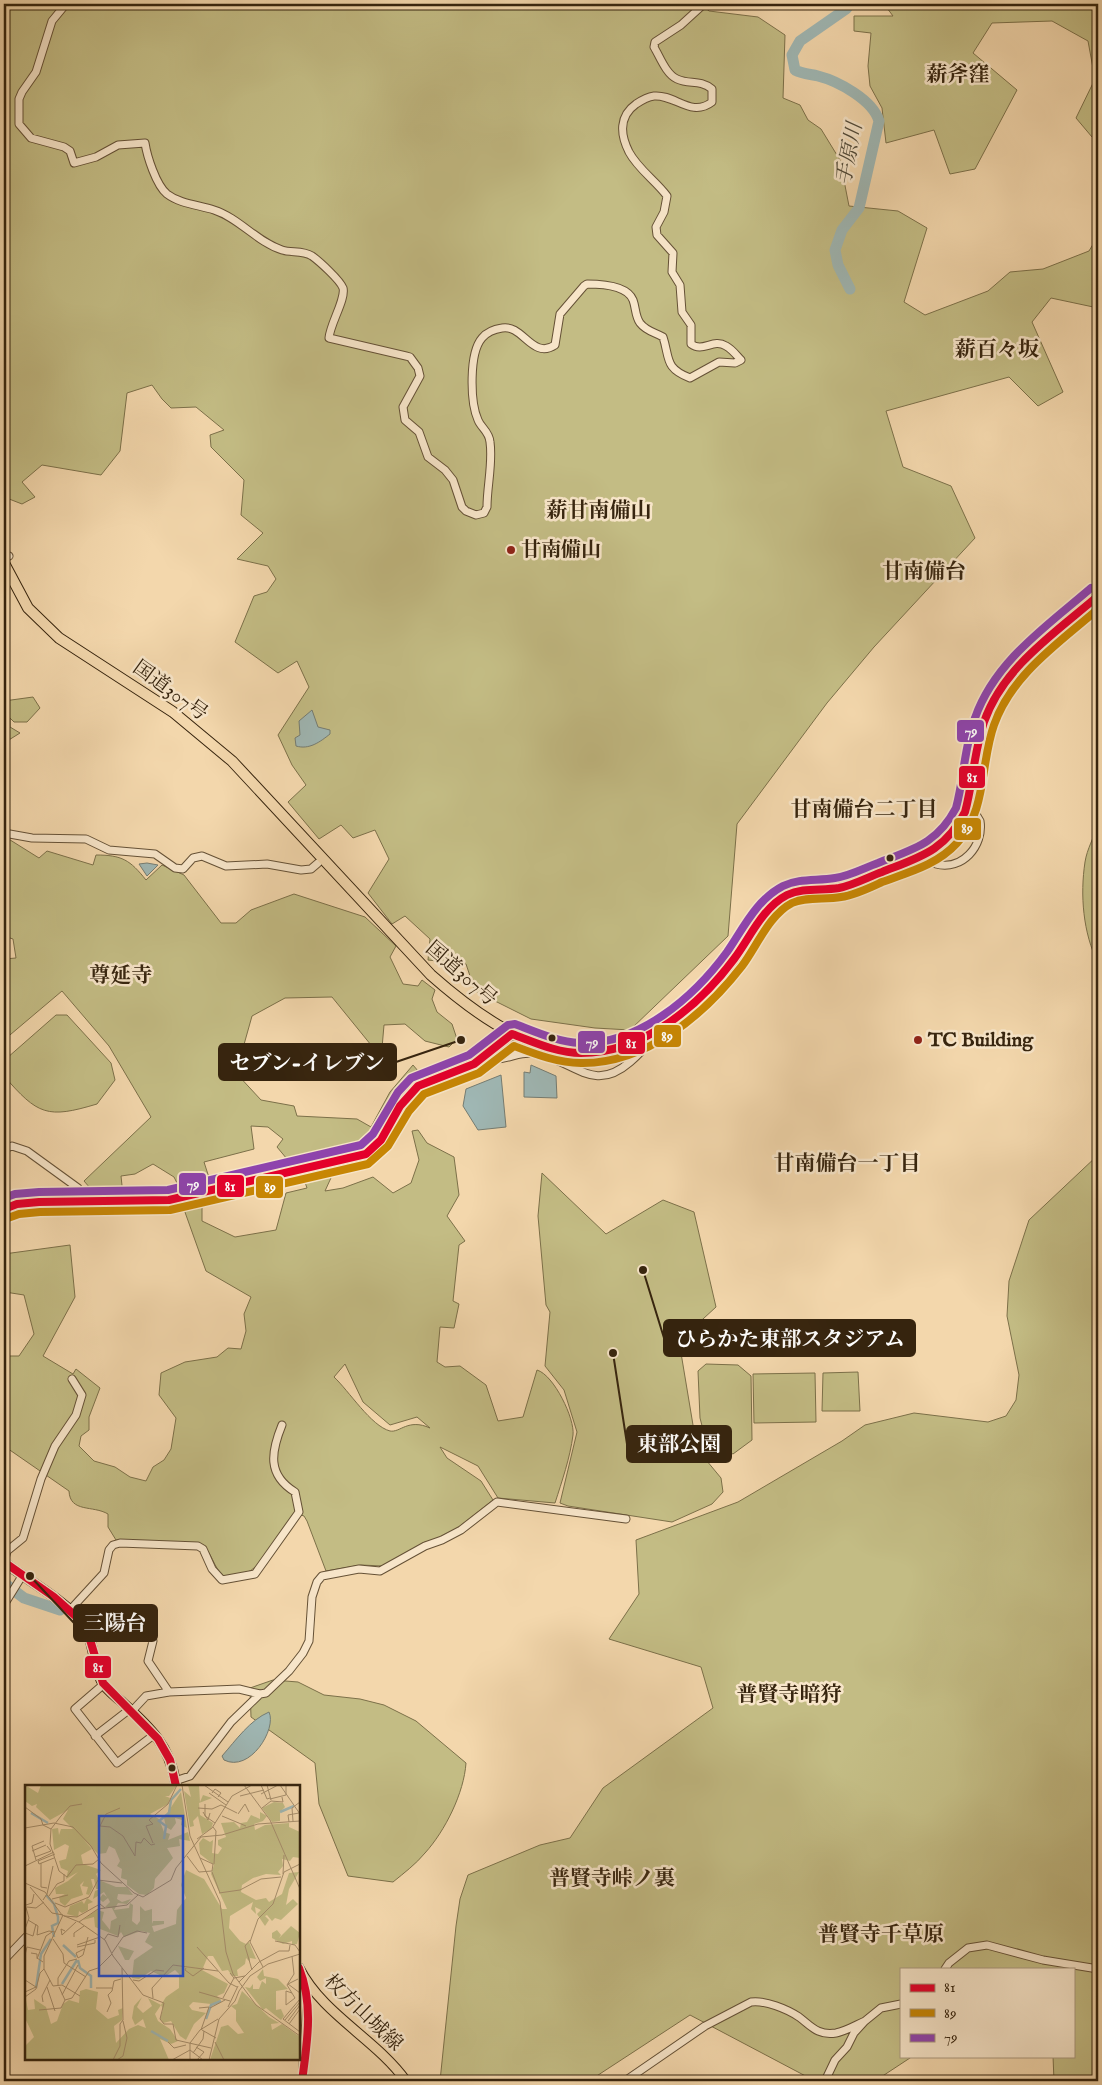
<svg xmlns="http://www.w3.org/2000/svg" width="1102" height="2085" font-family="'IM FELL English','Noto Serif JP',serif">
<rect width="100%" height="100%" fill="#f3d7ac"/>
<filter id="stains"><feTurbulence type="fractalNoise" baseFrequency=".004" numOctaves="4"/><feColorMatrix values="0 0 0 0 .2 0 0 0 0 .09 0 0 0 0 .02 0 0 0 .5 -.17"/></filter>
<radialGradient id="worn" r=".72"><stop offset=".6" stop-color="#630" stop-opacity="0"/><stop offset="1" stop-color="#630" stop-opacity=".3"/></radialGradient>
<!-- green -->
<path fill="#c3bc84" stroke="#7c7049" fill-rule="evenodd" d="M4 4H701L709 11 758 17 785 35 783 98 800 105 808 120 821 129 840 160 849 206 898 211 927 228 904 302 925 315 988 291 1010 272 1043 269 1089 251 1098 236V308L1051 298 1032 322 1063 392 1038 406 1009 377 886 411 903 467 951 486 975 538 874 647 827 703 737 824 728 936 630 1030 595 1028 531 1019 475 991 466 964 428 960 430 939 405 916 392 924 368 893 389 859 375 830 353 838 341 825 319 839 288 802 306 785 292 765 278 735 309 687 297 661 278 673 235 642 254 596 267 592 276 579 268 566 237 559 263 533 241 515 244 480 211 447 210 435 224 430 196 407 171 408 162 399 152 385 127 393 120 451 101 475 42 465 22 482 35 497 22 504 4 497Z
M884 4H1098V135L1092 137 1076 118 1095 79 1088 41 1052 21 992 23 973 53 1017 90 975 169 950 174 934 130 886 143 882 108 870 86 868 66 871 33 854 31V16H893Z
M33 697 40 708 27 722H14L10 718V727L20 733 4 743V701Z
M1098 825V963C1083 933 1080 895 1085 862 1087 849 1094 837 1098 825Z
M7 838 39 858 47 851 93 865 96 855C122 855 130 860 146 880L162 865 184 875 221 923H236L251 910 294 894 365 917 396 946 390 957 403 984 418 986 422 980 435 990 432 999 437 1012 452 1024 457 1039 449 1047 425 1041 405 1024 384 1025 382 1048 371 1045 332 997 285 998 252 1016 236 1073 261 1100 294 1106 297 1116 357 1119 371 1127 390 1092 413 1065 424 1078 398 1095 373 1140 354 1149 292 1165 277 1147 283 1139 268 1127 251 1126 254 1149 204 1162 212 1187 182 1193 174 1177 153 1164 135 1174 121 1176 123 1195 97 1196 84 1181 151 1117 109 1046 62 991 4 1040V959L16 958 13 939 4 936V839Z
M56 1015H67L111 1063 115 1080 97 1104C47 1119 38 1115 4 1076L7 1058Z
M418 1130 427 1143 454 1157 459 1195 447 1216 465 1241 459 1245 453 1301 459 1304 454 1328 440 1327 437 1362 445 1367 460 1366 486 1385 498 1421 523 1417 537 1370C554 1375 575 1419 573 1435 570 1458 562 1481 555 1503L498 1498 478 1466 440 1447 447 1458 481 1481 493 1500 459 1527 436 1540 425 1542 383 1566 361 1565 326 1571 307 1521 304 1516 295 1513C286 1528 264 1564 248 1572 241 1575 232 1575 225 1577 212 1568 213 1550 199 1543L116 1540 108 1527V1514C93 1505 70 1513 69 1491L4 1446V1356H19L34 1334 24 1295 5 1292 4 1296V1254L70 1245 75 1297 43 1356 73 1374 76 1369 100 1388 89 1417V1430L81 1436 79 1446 94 1461 115 1467 130 1477 146 1481 153 1467 164 1460 171 1449 176 1418 159 1395 161 1373 185 1362 217 1357 228 1348 241 1349 246 1331 244 1314 251 1297 206 1271 181 1201 202 1197V1221L235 1237 276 1230 286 1193 307 1188 302 1174 335 1169 325 1191 343 1188 373 1177 393 1193 411 1183 419 1160 412 1131ZM345 1364 363 1402 390 1425 417 1417 430 1428C408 1418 400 1433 390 1431 371 1426 349 1391 334 1377Z
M1098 1155V2081H1054L1053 2056H1073V1969H901V2056H913L875 2081H815L690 2015 589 2081H440L456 1926 460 1899 468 1875 540 1845 570 1838 603 1788 713 1708 701 1667 609 1639 639 1594 636 1540 738 1502 842 1441 865 1425 914 1413 988 1422 1006 1416 1016 1400 1019 1375 1007 1316 1009 1281 1029 1220Z
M542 1173 606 1234 663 1200 694 1212 716 1307 679 1341 697 1449 721 1478 723 1492 712 1504 672 1522 568 1506 560 1503 577 1432 564 1390 545 1366 550 1312 546 1305 538 1216Z
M706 1364 738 1365 751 1376 752 1440 733 1454 706 1441 700 1418 698 1371Z
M858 1372 860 1411H822L823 1373Z
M815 1373 816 1422 754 1423 753 1374Z
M273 1680 298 1682 324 1695 360 1699 384 1705 416 1721 466 1763C464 1793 445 1831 425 1853 416 1864 404 1873 393 1882L348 1876 319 1804 315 1763 251 1717 250 1688Z"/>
<!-- water -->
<path fill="#9fb7b4" stroke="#757c72" d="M312 710 318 727 330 730V734C320 742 309 750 296 746L295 738 300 735 299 721Z
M147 863 158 865 147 876 139 864Z
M531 1065 556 1076 557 1098 524 1097V1072L530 1073Z
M501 1075 506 1127 478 1130 463 1106 466 1089Z
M269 1712C277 1729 250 1773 224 1760L222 1756C236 1740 250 1720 269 1712Z"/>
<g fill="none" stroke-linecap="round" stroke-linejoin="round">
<!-- river -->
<path stroke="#9fb7b4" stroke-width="11" d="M850 4 846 9 800 41 792 55 795 70C803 74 810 74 818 76 838 81 873 100 879 121L859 208 842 230 835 250 838 265 850 289
M4 1583 24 1598 60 1610"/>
<defs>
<path id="minor" d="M66 4 52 21 36 72 22 92 19 99V124L31 138 64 147 70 151 74 163 96 157 118 145 145 143C147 156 156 185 167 194 180 204 199 205 214 210 239 218 257 242 282 250 291 253 303 250 312 256 319 261 340 280 343 288 346 299 330 324 329 338L406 356 410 357 418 368 420 376 403 407 405 420 419 432 428 457 445 470 453 480 462 507 466 511 476 515 484 513 487 507C487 486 493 463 490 442 489 431 481 428 478 420 470 402 469 353 482 338 487 332 495 329 502 328 523 324 532 360 555 345L560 314 584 286 587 284C601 284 627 285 633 300 636 308 635 316 640 323 646 331 654 332 663 337 670 358 664 368 690 378L719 362 735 363 741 360C737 356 732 349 726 346 713 338 703 353 691 344V325L682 312 680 285 672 272 673 253 657 235 656 227 664 212 667 196C656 181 638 169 629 152 620 134 619 116 636 104 642 100 647 97 654 96 675 94 691 118 712 102V89C699 79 690 85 677 79 666 74 660 57 654 47L655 42 681 25 704 4
M4 558 9 556
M4 833 32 838 86 839 109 850 155 854 175 868 183 869 193 858 202 856 226 866 267 864 301 870 311 869 318 863
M930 854 936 864C962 871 984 846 980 821L977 816 965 812
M490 1054 495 1059C512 1059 516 1051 537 1054 575 1061 593 1094 630 1062 637 1056 646 1048 648 1038
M4 1149 12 1146 27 1151 78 1188 85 1202
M4 1562 7 1551 23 1538 41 1479 55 1446 76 1415 82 1395 72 1379
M4 1605 22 1576
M70 1610 104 1573 109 1550 113 1545 120 1543 198 1546 203 1549 212 1569 222 1580 255 1574 299 1512 295 1492C267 1475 271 1452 282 1425
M134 1619 153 1641 148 1661 169 1692
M104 1684 75 1709 117 1763 155 1734
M132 1711 146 1696 169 1692 239 1689 260 1694
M95 1736 130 1709
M175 1781 190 1776 231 1722 260 1694 266 1693 289 1671 303 1653 309 1641 312 1597 317 1582 322 1576 359 1569 380 1571 425 1546 442 1540 461 1530 497 1502 626 1519
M4 1960 26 1937
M945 1969 949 1963 968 1948 987 1945 1043 1960 1098 1969
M302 2081 307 2002 305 1980
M625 2081 705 2026 751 2002C765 2000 787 2009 799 2017 811 2026 818 2036 836 2033 846 2031 856 2025 865 2021
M825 2081 835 2060 847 2047 854 2033 865 2021 881 2008 901 2004"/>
<path id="major" d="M4 1209 17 1204 39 1202 169 1200 366 1154C390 1138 392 1109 413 1090 425 1078 443 1077 459 1071 480 1062 496 1050 512 1034
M4 1562C27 1580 61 1598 80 1620 94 1636 92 1661 101 1680 105 1689 115 1696 122 1702 151 1728 171 1747 176 1786
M299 1968C323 2015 376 2039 406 2081"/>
<path id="highway" d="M4 563 28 608 59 638 173 712 232 761 431 975C483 1021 551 1070 624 1046 632 1043 642 1041 649 1037 677 1020 704 993 726 969 747 947 760 908 789 894 807 886 826 891 845 887 858 884 870 876 883 871 920 858 948 851 965 812 974 782 975 751 984 722 1002 666 1057 633 1098 596"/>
</defs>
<!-- minor casing -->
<use href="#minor" stroke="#655136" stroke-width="9"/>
<!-- major casing -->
<use href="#major" stroke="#36240e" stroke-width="11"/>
<!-- highway casing -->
<use href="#highway" stroke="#36240e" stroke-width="12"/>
<!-- minor -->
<use href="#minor" stroke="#f7e5c9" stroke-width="7"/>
<!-- major -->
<use href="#major" stroke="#f3d7ac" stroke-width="9"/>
<!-- highway -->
<use href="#highway" stroke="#f3d7ac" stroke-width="10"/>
<defs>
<path id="bus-1" d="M4 1209 17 1204 39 1202 169 1200 366 1154 381 1140 400 1106 418 1086 474 1064 512 1034C534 1042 557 1053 581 1053 643 1053 699 1006 734 959 750 938 762 908 787 895 803 887 822 891 839 888 854 885 868 877 882 872 920 857 945 851 965 812 973 783 974 751 984 722 1003 667 1055 633 1098 596
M4 1562 54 1597 80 1620 88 1633 103 1683 158 1739 170 1760 176 1786
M299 1968C314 2005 307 2043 302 2081"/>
<path id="bus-2" d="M8 1218 19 1214 40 1212 170 1210 368 1164 388 1146 409 1111 424 1094 479 1073 514 1046C535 1054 558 1063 581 1063 646 1064 704 1015 742 966 757 946 769 915 792 903 807 896 825 900 841 897 855 895 869 888 882 882 909 872 937 865 957 843 987 811 980 764 994 725 1012 674 1059 643 1098 609"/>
<path id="bus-3" d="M4 1198 15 1194 39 1192 168 1190 361 1145 373 1134 398 1092 411 1078 469 1055 508 1025 515 1024C536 1032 558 1042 580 1043 639 1045 694 997 727 952 743 929 756 900 783 886 799 878 817 881 835 878 850 876 864 868 878 863 913 849 937 844 956 808 964 779 964 747 975 718 995 661 1047 626 1091 588"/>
</defs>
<!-- bus-1 casing -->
<use href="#bus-1" stroke="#f7e5c9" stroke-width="11"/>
<!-- bus-2 casing -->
<use href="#bus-2" stroke="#f7e5c9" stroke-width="11"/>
<!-- bus-3 casing -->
<use href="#bus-3" stroke="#f7e5c9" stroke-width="11"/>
<!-- bus-1 -->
<use href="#bus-1" stroke="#e4002b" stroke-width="8"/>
<!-- bus-2 -->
<use href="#bus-2" stroke="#c78604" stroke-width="8"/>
<!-- bus-3 -->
<use href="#bus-3" stroke="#8e44ad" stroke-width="8"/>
</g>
<!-- markers -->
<g fill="#8f2418" stroke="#f7e5c9" stroke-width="2">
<circle cx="511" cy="550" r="5"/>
<circle cx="918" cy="1040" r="5"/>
</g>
<g fill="#36240e" stroke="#f7e5c9" stroke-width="2">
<circle cx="890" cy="858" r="4.5"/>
<circle cx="552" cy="1038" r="4.5"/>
<circle cx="172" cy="1768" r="4.5"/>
</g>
<g text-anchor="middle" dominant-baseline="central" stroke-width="5" stroke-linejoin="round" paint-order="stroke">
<!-- poi labels -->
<g font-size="20" font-weight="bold" fill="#36240e" stroke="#f7e5c9" text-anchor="start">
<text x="521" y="550">甘南備山</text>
<text x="928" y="1040">TC Building</text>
</g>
<!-- street labels -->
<g font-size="20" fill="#36240e" stroke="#f7e5c9">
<text transform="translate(170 691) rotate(36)">国道307号</text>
<text transform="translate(461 974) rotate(41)">国道307号</text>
<text transform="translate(363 2013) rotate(44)">枚方山城線</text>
</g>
<!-- neighbourhood labels -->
<g font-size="21" font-weight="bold" fill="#36240e" stroke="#f7e5c9">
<text x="958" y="75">薪斧窪</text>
<text x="997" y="350">薪百々坂</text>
<text x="599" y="511">薪甘南備山</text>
<text x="924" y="572">甘南備台</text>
<text x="864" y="810">甘南備台二丁目</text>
<text x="121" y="976">尊延寺</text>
<text x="847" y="1164">甘南備台一丁目</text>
<text x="789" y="1695">普賢寺暗狩</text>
<text x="612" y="1879">普賢寺峠ノ裏</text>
<text x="881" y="1935">普賢寺千草原</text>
</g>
<!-- water labels -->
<g font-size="21" font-style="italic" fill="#504938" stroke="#f7e5c9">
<text transform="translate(850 154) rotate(-79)">手原川</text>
</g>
</g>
<!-- overview -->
<g transform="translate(25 1785)">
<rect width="275" height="275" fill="#f3d7ac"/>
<path d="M0 0 13 8 16 0H152L144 11H140L145 13 143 19 125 29 134 34 139 47 145 49 143 55 163 47 165 56 154 54 155 61 142 63 148 73 130 94 129 103 122 110 114 109 102 100V95L96 93 97 84 92 81 95 76 90 64 84 61 81 68 73 69 38 34 43 25 25 35 11 22 12 19 7 21 0 16ZM163 0H174L175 17 178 10 187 13 174 18 175 30 188 38 186 44 177 49 173 31 168 36 169 41 165 42 159 6 166 12ZM156 7 162 43 156 40 157 35 150 33 151 38 146 45 141 42 139 33ZM249 17 258 18 260 22 255 27V36L247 37 237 23ZM235 27 242 31 238 36 229 39 230 45 240 40 264 38V42L275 47V73L268 72 265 76 257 74 258 81 253 87 256 90 241 89 228 93 217 100 216 107 231 115 241 113 244 117 257 109 264 88 274 87 264 104 261 120 268 114 273 119 256 135 250 133 247 136 242 130 240 131 244 135 240 141 232 129 236 125 230 122 231 129 226 124 228 117 205 131 204 143 215 156 221 159 224 157 231 174 225 173V177L221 173 220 179 212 185 213 191H207L203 185 197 186 188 171H183L177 185 203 199 199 208 192 211 196 215 186 219 168 217 164 221 167 225 181 228 169 239 161 255 155 251 146 236 138 238 135 234 138 224 136 220 141 212 154 203V189L150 185 139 192 126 186 114 194 107 193 109 175 128 162 120 157 125 148 116 146 99 152 96 147 93 151 70 142 69 132 58 135 72 125 79 127 77 135 85 145 86 136 92 133 87 123 80 122 85 117 83 113 78 117 74 114 78 109 82 112 79 107 68 114 70 106 75 104H71L69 94H66L68 102 64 110 61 109 63 102 57 101 59 96 55 100 58 110 46 114 40 121 35 117 34 112 40 109H31L30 103 43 96 53 87 41 94 43 86 36 83 34 76 41 74 44 61 40 59 29 65 27 44 33 43 34 50 36 44H49L67 64 56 70 58 79 76 85 71 89 74 95 91 102H102L108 110 93 109 92 114 97 117 106 114 102 119 93 118 89 125 104 123 105 118 108 120 107 136 112 140 115 136V121L120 126 127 124V139L128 136H139V139L127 141 129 147 151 139 152 125 161 113 156 100 161 85 179 94 197 124H202L186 89 189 80 175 69 174 58 178 53 185 57 188 55 187 68 193 69 197 63 193 60V55L201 52 196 38 209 37 215 43 216 38 222 37 226 30 235 34ZM62 113 68 117 63 119V125L57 128 54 126 53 132 42 129 45 121 57 116 59 119ZM266 141 275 148 272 159 267 160V156L258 159 247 153V148L252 145 256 150 254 153ZM93 161 109 166 104 175H100ZM238 184 239 191 253 194 263 204 251 206V225L256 224 259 231 256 235 241 223 238 225 220 202 225 203 228 199V204H234L237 196 241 199V193L235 196 232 192ZM61 204 73 207 71 224 83 234 94 230 93 225 98 223 97 235 89 241 91 258 104 244 113 240 121 243 118 234 110 240 107 233 109 221 117 212 112 222 118 228 127 221 123 213 136 220 130 229 133 236 145 244 153 256 146 259 135 254 144 275H0V261L9 252 0 233V210L3 225 10 224 9 214 21 222 26 239 32 236 38 219 44 215 54 218 55 206ZM217 206 244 232 254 238 246 239 247 245 257 239 275 252V275H185L196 242 203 240 213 249 219 248 211 236V225L206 221 212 219Z" fill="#c3bc84"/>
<path fill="none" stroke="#9fb7b4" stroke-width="2.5" d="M255 27 269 21M6 28 23 38M139 54 141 41 134 36 144 28 146 15 156 4M21 110 29 119 33 132V138L27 141 29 152M38 160 51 172M53 175 55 183 66 191V203M37 199 52 175M11 203 16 169 26 154M181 234 186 220 196 216M126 246 143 256"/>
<path fill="none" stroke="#a78f6d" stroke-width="1" d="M157 0 165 51 195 117 201 167 208 189 231 220 275 251M179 0 203 17M219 0 245 35 275 104M236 0 242 14 245 13M242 0 246 15M255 0 275 29M184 8 201 20M187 8 190 4 196 8 193 12M236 9 253 0M215 11 239 5M245 14 261 10V0M57 19 45 21 36 31 26 44 25 59 34 86 42 92 51 80 68 79 74 74M180 19V31L190 38M0 22 16 34 18 40 26 44M95 23 81 29 75 41 85 42 98 51 110 71 111 57 116 58 119 53 126 60 130 59M173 23 187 24 196 20 212 28M237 23 246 16 258 17 257 12M178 27 183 35 185 28M213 29 220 19 224 27M197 31 221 41M268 36 267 23 275 17M264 37 263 30 274 28M188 42 191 46 189 79M0 43 29 38 48 42 66 61 76 78 109 108 118 112 146 95 151 83 176 52 197 50 233 39 275 36M172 54 187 43 207 11 227 0M128 58 121 41 128 39 124 35 143 19 152 0M7 66 21 60M162 71 174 87 187 86 188 79 175 73M10 72 26 66 22 61M29 73 14 79 13 76 30 69M11 75 7 61 19 56M16 78V102L22 103M0 81 29 67M187 87 195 108M258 89 259 70M0 98 20 107 37 130 54 137M5 102 27 128 38 130M194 108 215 105 236 94 256 92M113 110 102 120 73 124 54 137 80 155 88 171 118 210 139 218 135 234 139 239H148L151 255 186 263M24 111 32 99 39 96V89M27 114 43 110M18 115 22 109 28 81M30 118 40 122 64 112 73 95 97 98M0 119 4 133 0 144M1 120 7 118 9 109M2 122 11 123 19 117M38 130 19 171V184L28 201 37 200 55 211M39 131 52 132 75 119 80 123M3 135 13 141 12 150 24 146 30 147M40 146 36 144 37 150 51 137M0 148 8 151 11 139M49 152V148L59 141M28 154 38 169 39 178 61 192M79 155 83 149 93 152 95 140M225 155 220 161 227 185M250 156 270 160 275 167M52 160 75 152M52 162 70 158V155M172 162 204 198 212 202M59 164 51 168 53 173 58 170 63 152M6 168 12 169V173L18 177M87 168 98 152 112 146 122 148M0 170 2 162 15 165M267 171 269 189 262 200 270 213 261 220V206L267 208M12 174 21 151 27 147M238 182 225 157 233 134 248 119 259 87 275 79M161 183 160 185 168 191 179 183M205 188 209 193 220 191M273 194 263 199 275 208M0 195 11 202 0 207M108 195 114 196 131 185 139 186M214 197 234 177 254 166H264L265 160M33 201V193L44 176 52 174M22 202 30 226M71 203H87M174 207 205 216M37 210 53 180M0 212 11 204 15 188 19 184M128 213 127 203 148 180 193 186M198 213 209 193M275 214 258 234 275 247M40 215 47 213 64 186 73 183 87 169M18 217 17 211 25 195M203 222 213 201M174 223 184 222 176 245M185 223 200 215M14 225 36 223 40 215 34 202M82 227 86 218 83 210 87 206 89 196 96 194M260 235 275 217M263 236 275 220M264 239 275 224M177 245 191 253M143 257 149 263 161 260M190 257 199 275M171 262 179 267 172 275M168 268 178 254 179 246M88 275 95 261V239L98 235 97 183M92 275 98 271 102 253 98 236M147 275 165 265 178 275M165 275V258L175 245 193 234M184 275 194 234 210 216 214 206 225 191 243 179 275 169"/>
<path fill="#1d4ed8" fill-opacity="0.15" stroke="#1d4ed8" stroke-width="2.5" d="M74 31H158V191H74Z"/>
<rect width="275" height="275" fill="none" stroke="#36240e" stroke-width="2.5"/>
</g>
<!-- callouts -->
<path fill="none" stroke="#36240e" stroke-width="2" d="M461 1040L396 1062M643 1270L664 1338M613 1353L627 1444M30 1576L74 1623"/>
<g fill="#36240e" stroke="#f7e5c9" stroke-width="2">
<circle cx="461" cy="1040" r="5"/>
<circle cx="643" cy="1270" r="5"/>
<circle cx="613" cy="1353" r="5"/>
<circle cx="30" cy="1576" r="5"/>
</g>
<g fill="#36240e" stroke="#36240e" stroke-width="2">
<rect x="219" y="1044" width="177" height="36" rx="5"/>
<rect x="664" y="1320" width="251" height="36" rx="5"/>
<rect x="627" y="1426" width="104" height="36" rx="5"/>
<rect x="74" y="1605" width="83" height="36" rx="5"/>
</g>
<g font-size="21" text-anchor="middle" font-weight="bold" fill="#fff">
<text x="307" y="1070">セブン-イレブン</text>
<text x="790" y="1346">ひらかた東部スタジアム</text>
<text x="679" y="1451">東部公園</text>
<text x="115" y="1630">三陽台</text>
</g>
<g stroke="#f7e5c9" stroke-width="2">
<rect x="956" y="719" width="29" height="24" rx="5" fill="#8e44ad"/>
<rect x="958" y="765" width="28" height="24" rx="5" fill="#e4002b"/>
<rect x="953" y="817" width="29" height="24" rx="5" fill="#c78604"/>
<rect x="653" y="1024" width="29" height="24" rx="5" fill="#c78604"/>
<rect x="577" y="1030" width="29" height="24" rx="5" fill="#8e44ad"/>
<rect x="617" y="1031" width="29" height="24" rx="5" fill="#e4002b"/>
<rect x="178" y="1172" width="29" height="24" rx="5" fill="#8e44ad"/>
<rect x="216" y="1174" width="29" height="24" rx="5" fill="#e4002b"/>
<rect x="255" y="1175" width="29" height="24" rx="5" fill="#c78604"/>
<rect x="84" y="1655" width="28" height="24" rx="5" fill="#e4002b"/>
</g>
<g font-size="14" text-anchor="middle" font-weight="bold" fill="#fff">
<text x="971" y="736">79</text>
<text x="972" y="782">81</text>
<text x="967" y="833">89</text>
<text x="667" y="1041">89</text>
<text x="592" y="1047">79</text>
<text x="631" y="1048">81</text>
<text x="193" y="1189">79</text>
<text x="230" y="1191">81</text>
<text x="270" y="1192">89</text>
<text x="98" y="1672">81</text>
</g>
<!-- margin -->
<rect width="1102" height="2085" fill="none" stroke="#f3d7ac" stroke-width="20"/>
<rect x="5" y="5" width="1092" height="2075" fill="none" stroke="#36240e" stroke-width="2.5"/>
<rect x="10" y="10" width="1082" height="2065" fill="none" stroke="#36240e"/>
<!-- legend -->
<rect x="900" y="1968" width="175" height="90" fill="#f7e5c9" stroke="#aa987e"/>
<rect x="910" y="1984" width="25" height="8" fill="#e4002b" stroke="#aa987e"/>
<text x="944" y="1992" font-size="15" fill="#36240e">81</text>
<rect x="910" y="2009" width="25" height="8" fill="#c78604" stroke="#aa987e"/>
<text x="944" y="2018" font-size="15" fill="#36240e">89</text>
<rect x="910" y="2034" width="25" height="8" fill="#8e44ad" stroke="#aa987e"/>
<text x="944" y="2042" font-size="15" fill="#36240e">79</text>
<rect width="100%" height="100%" filter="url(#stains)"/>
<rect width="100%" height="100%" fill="url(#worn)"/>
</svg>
